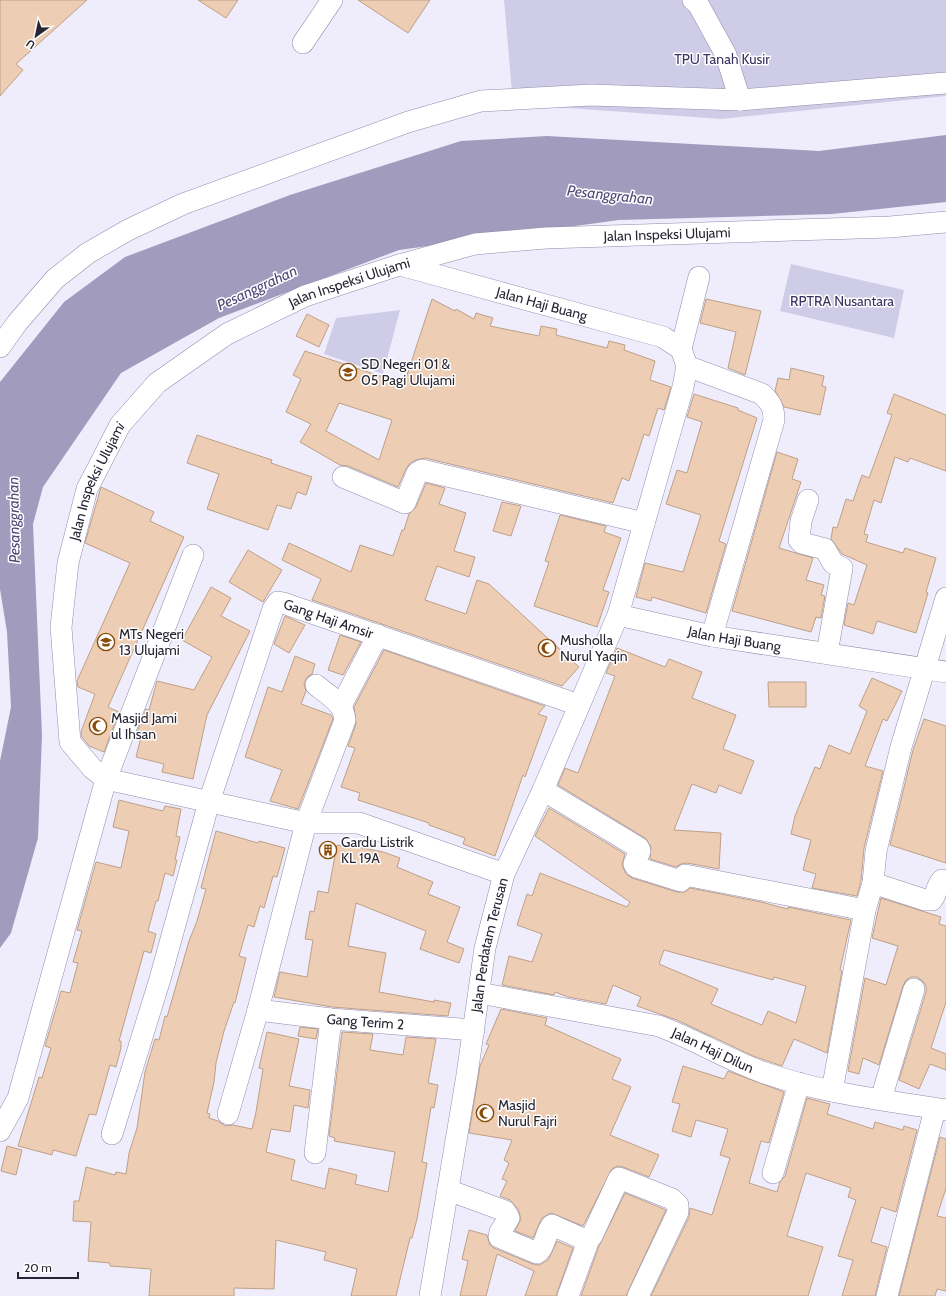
<svg xmlns="http://www.w3.org/2000/svg" width="946" height="1296" font-family="Cabin,sans-serif">
<rect width="100%" height="100%" fill="#efedfc"/>
<!-- green -->
<path fill="#cfcce7" d="M504 0H946V96L721 119 513 104Z
M791 264 904 290 894 338 780 311Z
M400 310 383 374 324 354 336 318Z"/>
<!-- water -->
<path fill="#a19cbe" d="M946 135V202L832 214 619 220 399 250 219 318 121 373 43 487 33 524 42 735 38 838 11 933 0 948V761L11 707 7 632 0 589V382L64 302 125 257 290 195 461 141 547 136 819 151Z"/>
<!-- building -->
<path fill="#edcdb4" stroke="#bea088" fill-rule="evenodd" d="M0 0H87L16 64 23 70 0 96Z
M198 0H238L226 18Z
M358 0H430L408 33Z
M432 299 455 311 456 309 474 319 476 313 493 318 490 326 539 336 541 326 557 329 556 335 607 348 609 341 625 345 624 350 655 361 650 380 671 387 664 410 658 408 649 436 644 434 629 481 622 478 613 503 425 458 416 460 410 463 406 469 398 487 348 466 340 465 300 442 311 424 286 412 301 379 293 375 305 351 404 384ZM339 403 392 420 379 460 326 431Z
M706 299 761 311 745 375 728 368 736 332 700 323Z
M307 314 329 325 319 347 296 336Z
M791 368 824 376 822 386 826 387 820 415 784 407 775 391 778 378 789 380Z
M694 394 738 408V410L757 418 719 541 726 544 706 613 652 597 651 601 636 597 645 563 683 572 701 515 666 504 677 470 687 473 702 422 687 417Z
M894 394 946 415V471L910 458 908 462 895 457 881 503 874 500 864 534 868 535 866 542 903 553 905 548 936 558 926 592 928 593 916 633 877 621 873 634 844 625 848 603 854 605 867 565 842 554 831 539 833 527 837 528 846 499 853 501 862 475 869 478 892 415 887 413Z
M197 435 272 460 271 463 312 477 306 495 297 492 291 509 277 505 268 530 207 509 219 474 187 463Z
M777 452 798 459 792 479 801 482 779 548 813 558 806 580 824 585 821 595 825 596 821 618 816 617 811 632 732 611Z
M426 483 445 488 439 504 466 513 454 551 475 557 469 577 437 566 425 600 466 614 477 580 489 584 579 667 562 686 312 600 321 579 282 560 289 543 351 572 360 545 393 556 402 530H404L409 514 416 507Z
M101 487 154 512 150 521 184 537 108 707 119 712 104 752 89 746 82 737 81 732 95 694 78 687 77 681 130 563 85 543Z
M502 502 521 506 511 536 493 531Z
M560 515 606 526 604 532 621 538 603 590 609 592 597 627 534 606 549 562 545 561Z
M248 550 282 570 263 602 229 582Z
M211 587 231 598 221 616 250 631 207 715 193 779 162 772 164 764 136 757 142 733 137 732 146 709 149 710 157 681 194 690 212 657 182 640Z
M285 616 305 625 289 653 274 644Z
M340 635 361 642 343 675 328 670Z
M617 648 665 667 669 659 702 672 692 698 736 715 723 749 754 761 741 794 719 785 716 793 692 784 674 830 721 833 719 869 687 863 681 864 676 867 650 859 651 847 645 838 558 785 565 768 578 773 615 676 606 673Z
M384 650 545 706 538 714 547 717 525 777 523 775 495 856 463 844 465 838 429 825V823L358 800 360 793 341 787 355 748 348 746 356 724 354 707Z
M295 656 315 664 312 674 307 677 304 683 306 691 301 704 331 715 333 719 298 809 270 801 282 770 245 757 268 687 282 692Z
M872 678 902 691 887 721 883 719 865 766 883 771 864 848 861 881 857 896 812 888 816 874 803 870 811 840 791 834 795 816 815 767 820 769 829 745 850 754 867 711 859 706Z
M768 682H806V707H769Z
M924 719 946 726V863L890 845 913 750Z
M119 800 163 811 165 806 181 809 176 836 180 837 175 860H177L173 876 165 873 158 901H156L148 931 156 934 151 953 144 951 119 1041H121V1048L116 1067 110 1065 96 1115 89 1114 76 1156 53 1150 52 1155 18 1146 39 1077 42 1078 51 1048 45 1046 61 991 70 993 78 963 73 962 82 931 77 930 96 862 121 868 129 831 113 827Z
M549 808 625 854 622 865 626 874 632 878 677 892H685L690 888 761 902 788 909V907L851 920 840 970 842 971 827 1053 794 1039 782 1066 753 1056 677 1020 637 1006 641 997 613 985 606 1004 568 997 555 992 554 995 502 985 509 956 532 962 542 934 517 925 527 894 532 896 540 873 627 907 630 902 535 836ZM664 950 773 980 774 977 806 986 796 1023 768 1011 762 1025 711 1004 718 989 659 964Z
M216 831 258 843 259 841 285 848 277 877 273 876 264 908 260 906 254 927 248 925 239 956 246 958 235 1003 234 1002 224 1031 216 1063 214 1082 207 1113 210 1114 209 1118 218 1121 225 1126 233 1125 252 1129 256 1112 263 1069 259 1068 267 1032 299 1039 289 1086 310 1090 308 1108 294 1105 290 1132 271 1129 266 1152 295 1160 291 1180 325 1189 329 1168 357 1175 355 1184 388 1192 395 1152 334 1141 335 1138 329 1136 342 1032 373 1034 370 1050 403 1055 406 1037 436 1039 428 1083 438 1085 434 1108 431 1107 422 1162 427 1163 417 1219 412 1238H410L396 1296H351L357 1269 324 1260 326 1252 276 1240 274 1289 234 1288V1296H149L151 1269 110 1266V1263L88 1261 91 1222 73 1221 74 1201H79L86 1167 115 1175 116 1172 126 1174 129 1153 137 1128 145 1072 155 1039 159 1040 165 1016 167 1017 189 941 197 921 206 889 201 888Z
M343 844 383 852 400 858 397 867 433 882 428 894 460 907 447 942 464 949 459 963 420 949 426 931 356 903 348 946 386 953 379 992 434 1002V1000L451 1003 448 1016 332 1007 274 997 280 972 307 977 313 940 305 939 310 911 314 912 318 891 328 893 337 845 343 846Z
M881 898 941 917 939 924 946 926V1002L931 1048 946 1054V1070L930 1064 919 1089 899 1080 926 992V986L923 981 917 977H911L906 980 903 986 879 1065 863 1058 859 1074 848 1071 865 978 886 985 898 946 872 938Z
M501 1009 547 1018 545 1025 621 1059 612 1079 631 1087 610 1135 659 1155 649 1177 623 1167 617 1166 612 1169 583 1226 551 1213 542 1218 533 1238 515 1231 521 1219 518 1209 510 1200 500 1196 507 1181 502 1179 509 1163 504 1160 512 1140 469 1133 480 1066 489 1045 486 1044Z
M300 1027 318 1029 316 1039 298 1036Z
M683 1066 724 1079 728 1071 784 1092 769 1143 761 1141 749 1183 777 1192 780 1182 785 1176 807 1098 830 1104 827 1114 873 1129 875 1122 903 1130 904 1126 917 1130 896 1212 881 1207 871 1242 887 1247 875 1296H842L853 1260 838 1256 856 1200 848 1197 851 1188 806 1173 787 1236 823 1247 808 1296H651L689 1217 690 1208 712 1215 730 1158 720 1155 728 1129 696 1120 691 1137 672 1131 680 1104 672 1102Z
M940 1137 946 1139V1188L937 1216 946 1218V1291L937 1289 935 1296H899Z
M7 1146 22 1150 16 1175 1 1171Z
M625 1193 666 1210 626 1296H581L599 1246Z
M469 1230 487 1235 490 1245 494 1248 533 1264 539 1265 548 1260 557 1241 573 1248 556 1296H525L534 1271 497 1254 486 1296H460L468 1261 462 1259Z"/>
<g fill="none" stroke-linecap="round" stroke-linejoin="round">
<defs>
<g id="street">
<path d="M693 0 698 4 726 55 740 100"/>
<path d="M303 43 332 0"/>
<path id="s1" d="M400 265 663 337 681 349"/>
<path d="M0 347 17 323 55 279 88 253 128 230 183 204 408 122 481 101 591 95 740 100 946 83"/>
<path d="M687 366 762 394C771 403 774 408 774 420L712 636"/>
<path d="M343 477 405 503 417 473 422 470 644 523"/>
<path d="M808 500 801 521 799 540 802 543 825 549 833 563 842 568 827 653"/>
<path id="s2" d="M618 615 712 636 946 672"/>
<path d="M341 706 378 635"/>
<path d="M543 790 639 848 640 851 634 864 636 867 681 881 685 875 865 910"/>
<path id="s3" d="M504 874 359 823H306L106 779 92 768 70 742 61 627 68 563 87 489 120 425 157 383 227 334 305 296 399 265 475 244 546 238 890 227 946 222"/>
<path d="M873 883 925 900H932C937 894 936 886 942 880L946 881"/>
<path id="s4" d="M479 993 659 1026C694 1039 726 1059 762 1072 821 1093 884 1100 946 1110"/>
<path id="s5" d="M258 1010 331 1019 474 1030"/>
<path d="M832 1091 865 910 873 883 876 851 901 747 946 598"/>
<path d="M881 1099 914 989"/>
<path d="M228 1114 258 1010 306 823 345 720C344 703 328 695 316 685"/>
<path d="M0 1131 18 1098 106 779 193 555"/>
<path id="s6" d="M112 1134 160 979 209 802 273 609 278 602 283 603 579 705"/>
<path d="M315 1153 331 1019"/>
<path d="M773 1173 799 1083"/>
<path d="M448 1190 505 1211 509 1218 500 1232 499 1237 537 1253C545 1248 545 1233 552 1225L583 1239H589L592 1236 619 1178 672 1199 678 1205V1212L638 1296"/>
<path id="s7" d="M430 1296 467 1075 485 948 504 874 543 790 618 615 683 387 687 366 681 349 699 277"/>
<path d="M568 1296 589 1239"/>
<path d="M887 1296 935 1109"/>
</g>
</defs>
<!-- street casing -->
<use href="#street" stroke="#918cae" stroke-width="22"/>
<!-- street -->
<use href="#street" stroke="#fff" stroke-width="21"/>
</g>
<!-- icons -->
<defs>
<symbol id="school-ring" viewBox="-11 -11 22 22"><circle r="9.5" fill="#fff" stroke="#884c07" stroke-width="1.5"/><path d="M0-5L7-2L0 1L-7-2ZM-4 1L0 2.5L4 1V4Q0 6-4 4Z" fill="#884c07"/></symbol>
<symbol id="mosque-ring" viewBox="-11 -11 22 22"><circle r="9.5" fill="#fff" stroke="#884c07" stroke-width="1.5"/><path d="M3.5-4.9A6 6 0 1 0 3.5 4.9A5 5 0 1 1 3.5-4.9Z" fill="#884c07"/></symbol>
<symbol id="building-ring" viewBox="-11 -11 22 22"><circle r="9.5" fill="#fff" stroke="#884c07" stroke-width="1.5"/><path d="M-4-6H4V6H1V3H-1V6H-4ZM-2.5-4.3h1.7v1.8h-1.7ZM.8-4.3h1.7v1.8H.8ZM-2.5-1h1.7V.8h-1.7ZM.8-1h1.7V.8H.8Z" fill="#884c07"/></symbol>
</defs>
<g fill-rule="evenodd">
<use href="#school-ring" x="338" y="362" width="20" height="20"/>
<use href="#school-ring" x="96" y="632" width="20" height="20"/>
<use href="#mosque-ring" x="537" y="638" width="20" height="20"/>
<use href="#mosque-ring" x="88" y="716" width="20" height="20"/>
<use href="#building-ring" x="318" y="840" width="20" height="20"/>
<use href="#mosque-ring" x="475" y="1103" width="20" height="20"/>
</g>
<g text-anchor="middle" dominant-baseline="central" stroke-width="3" stroke-linejoin="round" paint-order="stroke">
<!-- park labels -->
<g font-size="14" fill="#3d3261" stroke="#fff">
<text x="722" y="59">TPU Tanah Kusir</text>
<text x="842" y="301">RPTRA Nusantara</text>
</g>
<!-- street labels -->
<g font-size="14" fill="#272533" stroke="#fff">
<text stroke="none"><textPath href="#s3" startOffset="1390">Jalan Inspeksi Ulujami</textPath></text>
<text stroke="none"><textPath href="#s3" startOffset="1066">Jalan Inspeksi Ulujami</textPath></text>
<text stroke="none"><textPath href="#s1" startOffset="147">Jalan Haji Buang</textPath></text>
<text stroke="none"><textPath href="#s3" startOffset="730">Jalan Inspeksi Ulujami</textPath></text>
<text stroke="none"><textPath href="#s6" startOffset="611">Gang Haji Amsir</textPath></text>
<text stroke="none"><textPath href="#s2" startOffset="119">Jalan Haji Buang</textPath></text>
<text stroke="none"><textPath href="#s7" startOffset="356">Jalan Perdatam Terusan</textPath></text>
<text stroke="none"><textPath href="#s5" startOffset="108">Gang Terim 2</textPath></text>
<text stroke="none"><textPath href="#s4" startOffset="242">Jalan Haji Dilun</textPath></text>
</g>
<!-- poi labels -->
<g font-size="14" fill="#272533" stroke="#fff" text-anchor="start">
<text x="361" y="364">SD Negeri 01 &amp;<tspan x="361" dy="16">05 Pagi Ulujami</tspan></text>
<text x="119" y="634">MTs Negeri<tspan x="119" dy="16">13 Ulujami</tspan></text>
<text x="560" y="640">Musholla<tspan x="560" dy="16">Nurul Yaqin</tspan></text>
<text x="111" y="718">Masjid Jami<tspan x="111" dy="16">ul Ihsan</tspan></text>
<text x="341" y="842">Gardu Listrik<tspan x="341" dy="16">KL 19A</tspan></text>
<text x="498" y="1105">Masjid<tspan x="498" dy="16">Nurul Fajri</tspan></text>
</g>
<!-- water labels -->
<g font-size="15" font-style="italic" fill="#524879" stroke="#fff">
<text transform="translate(610 195) rotate(6)">Pesanggrahan</text>
<text transform="translate(257 288) rotate(-25)">Pesanggrahan</text>
<text transform="translate(14 520) rotate(-91)">Pesanggrahan</text>
</g>
</g>
<!-- north arrow -->
<g transform="translate(36 36) rotate(213)" stroke="#ffffff" stroke-width="3" paint-order="stroke">
<path d="M0-3L7 15L0 10L-7 15Z" fill="#272533"/>
<text y="-6" font-size="11" font-weight="bold" text-anchor="middle" fill="#272533">U</text>
</g>
<!-- scale -->
<path d="M18 1272v6h60v-6" fill="none" stroke="#272533" stroke-width="2"/>
<text x="24" y="1272" font-size="12" fill="#272533" stroke="#ffffff" stroke-width="3" paint-order="stroke">20 m</text>
</svg>
